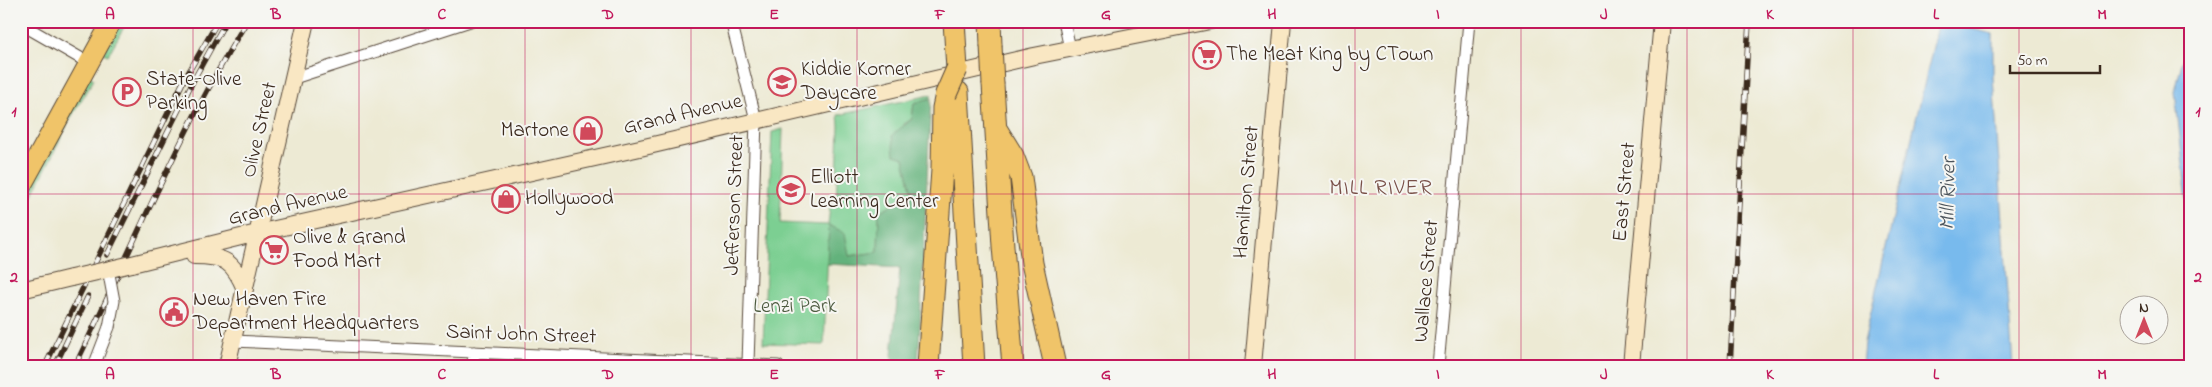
<svg xmlns="http://www.w3.org/2000/svg" width="2212" height="387" font-family="'Indie Flower',sans-serif">
<rect width="100%" height="100%" fill="#f6f6f2"/>
<filter id="ink" filterUnits="userSpaceOnUse"><feTurbulence type="fractalNoise" baseFrequency=".02" numOctaves="2"/><feDisplacementMap in="SourceGraphic" scale="10" xChannelSelector="R" yChannelSelector="G"/><feConvolveMatrix kernelMatrix="1 2 1 2 8 2 1 2 1" color-interpolation-filters="sRGB"/></filter>
<filter id="wash" filterUnits="userSpaceOnUse"><feTurbulence type="fractalNoise" baseFrequency=".0096" numOctaves="4" result="noise"/><feDisplacementMap in="SourceGraphic" scale="20" xChannelSelector="R" yChannelSelector="G"/><feGaussianBlur stdDeviation="1.12" result="paint"/><feColorMatrix in="noise" values="0 0 0 0 0 0 0 0 0 0 0 0 0 0 0 0 0 1.4 0 .05"/><feComposite in="paint" operator="in"/></filter>
<g filter="url(#wash)">
<rect width="100%" height="100%" fill="#edead4"/>
<!-- green -->
<path fill="#7bcf92" stroke="#5b7c58" d="M118 25 124 27 108 55 103 53Z
M89 76 94 79 73 114 21 218V203Z
M931 95V98L914 103 912 119 904 124V158L912 193 879 212 878 252 849 256 829 225 824 345 763 343 772 132 783 129 780 223 828 225 830 206H836L839 126 838 115Z"/>
<!-- forest -->
<path fill="#64b27c" stroke="#506e4d" d="M931 98 918 366H896L892 355 900 268 827 264 829 225 845 233 849 256 878 252 879 212 912 193 904 158 894 155 892 135 912 119 914 103Z"/>
<!-- water -->
<path fill="#78baed" stroke="#5a7286" d="M1939 21H1964L1963 27 1993 34V77L2013 366H1862L1864 342Z
M2191 24V237L2175 92Z"/>
</g>
<g filter="url(#ink)">
<g fill="none" stroke-linecap="round" stroke-linejoin="round">
<defs>
<path id="street" d="M731 21 756 120 748 363
M1064 21 1070 49
M21 24 89 63
M294 78 470 21
M233 341 778 366
M94 366 109 327
M473 366 474 352
M1438 366 1469 21"/>
<path id="secondary" d="M194 256C225 256 233 261 245 289
M132 264 257 233 640 148 1034 56 1210 21
M21 290 71 278
M227 366 306 21
M1253 366 1283 21
M1631 366 1662 21"/>
<path id="primary" d="M21 187 112 21"/>
<path id="highway" d="M954 21 957 69
M990 21 991 45
M993 84 1003 246 1013 366
M958 92 974 366
M997 130 1013 156 1021 177 1032 263 1055 366
M928 366 942 170 943 108 946 94"/>
</defs>
<!-- street casing -->
<use href="#street" stroke="#564739" stroke-width="13"/>
<!-- secondary casing -->
<use href="#secondary" stroke="#564739" stroke-width="18"/>
<!-- primary casing -->
<use href="#primary" stroke="#564739" stroke-width="21"/>
<!-- highway casing -->
<use href="#highway" stroke="#564739" stroke-width="23"/>
<!-- street -->
<use href="#street" stroke="#fff" stroke-width="11"/>
<!-- secondary -->
<use href="#secondary" stroke="#f9e7c3" stroke-width="16"/>
<!-- primary -->
<use href="#primary" stroke="#f0c469" stroke-width="19"/>
<!-- highway -->
<use href="#highway" stroke="#f0c469" stroke-width="21"/>
<defs>
<path id="rail" d="M107 255 194 79 226 21
M45 366 184 80 218 21
M55 366 88 296
M75 366C131 251 180 131 247 21
M1730 366 1749 21"/>
</defs>
<!-- rail casing -->
<use href="#rail" stroke="#3b2a1e" stroke-width="5.5"/>
<!-- rail -->
<use href="#rail" stroke="#f6f6f2" stroke-width="4" stroke-dasharray="11" stroke-linecap="butt"/>
<defs>
<path id="street-bridge" d="M108 269 114 301 109 327"/>
<path id="secondary-bridge" d="M71 278 132 264"/>
<path id="highway-bridge" d="M991 45 993 84
M946 94 957 69"/>
</defs>
<!-- street-bridge casing -->
<use href="#street-bridge" stroke="#564739" stroke-width="13" stroke-linecap="butt"/>
<!-- secondary-bridge casing -->
<use href="#secondary-bridge" stroke="#564739" stroke-width="18" stroke-linecap="butt"/>
<!-- highway-bridge casing -->
<use href="#highway-bridge" stroke="#564739" stroke-width="23" stroke-linecap="butt"/>
<!-- street-bridge -->
<use href="#street-bridge" stroke="#fff" stroke-width="11"/>
<!-- secondary-bridge -->
<use href="#secondary-bridge" stroke="#f9e7c3" stroke-width="16"/>
<!-- highway-bridge -->
<use href="#highway-bridge" stroke="#f0c469" stroke-width="21"/>
</g>
</g>
<!-- grid -->
<path fill="none" stroke="#c2185b" stroke-width="1" stroke-opacity="0.55" d="M193 21V366M359 21V366M525 21V366M691 21V366M857 21V366M1023 21V366M1189 21V366M1355 21V366M1521 21V366M1687 21V366M1853 21V366M2019 21V366M21 194H2191"/>
<!-- icons -->
<defs>
<symbol id="supermarket-ring" viewBox="-11 -11 22 22"><circle r="9.5" fill="#f6f6f2" stroke="#d1495b" stroke-width="1.5"/><path d="M-6-5.5h2.5l.6 2H6L4.5 2H-2.5L-4.4-4H-6ZM-1.5 3.2a1.3 1.3 0 1 0 .1 0ZM3 3.2a1.3 1.3 0 1 0 .1 0Z" fill="#d1495b"/></symbol>
<symbol id="school-ring" viewBox="-11 -11 22 22"><circle r="9.5" fill="#f6f6f2" stroke="#d1495b" stroke-width="1.5"/><path d="M0-5L7-2L0 1L-7-2ZM-4 1L0 2.5L4 1V4Q0 6-4 4Z" fill="#d1495b"/></symbol>
<symbol id="parking-ring" viewBox="-11 -11 22 22"><circle r="9.5" fill="#f6f6f2" stroke="#d1495b" stroke-width="1.5"/><path d="M-3.5-5.5H1a3.5 3.5 0 0 1 0 7H-1V5.5H-3.5ZM-1-3.4V-.6H.8a1.4 1.4 0 0 0 0-2.8Z" fill="#d1495b"/></symbol>
<symbol id="shop-ring" viewBox="-11 -11 22 22"><circle r="9.5" fill="#f6f6f2" stroke="#d1495b" stroke-width="1.5"/><path d="M-5-2.5h2.3a2.7 3.5 0 0 1 5.4 0H5L5.5 6h-11ZM-1.5-2.5h3a1.5 2.3 0 0 0-3 0Z" fill="#d1495b"/></symbol>
<symbol id="civic-ring" viewBox="-11 -11 22 22"><circle r="9.5" fill="#f6f6f2" stroke="#d1495b" stroke-width="1.5"/><path d="M-.6-6.5H3V-4.5H.6V-3L4-1V1h2V6H-6V1h2V-1L-.6-3ZM-1.2 2.5V6h2.4V2.5Z" fill="#d1495b"/></symbol>
</defs>
<g fill-rule="evenodd">
<use href="#supermarket-ring" x="1191" y="39" width="32" height="32"/>
<use href="#school-ring" x="766" y="66" width="32" height="32"/>
<use href="#parking-ring" x="111" y="76" width="32" height="32"/>
<use href="#shop-ring" x="572" y="115" width="32" height="32"/>
<use href="#school-ring" x="775" y="174" width="32" height="32"/>
<use href="#shop-ring" x="490" y="183" width="32" height="32"/>
<use href="#supermarket-ring" x="258" y="234" width="32" height="32"/>
<use href="#civic-ring" x="158" y="296" width="32" height="32"/>
</g>
<g text-anchor="middle" dominant-baseline="central" stroke-width="4" stroke-linejoin="round" paint-order="stroke">
<!-- poi labels -->
<g font-size="21" fill="#3b2a1e" stroke="#f6f6f2" text-anchor="start">
<text x="1226" y="55">The Meat King by CTown</text>
<text x="801" y="70">Kiddie Korner<tspan x="801" dy="24">Daycare</tspan></text>
<text x="146" y="80">State-Olive<tspan x="146" dy="24">Parking</tspan></text>
<text x="569" y="131" text-anchor="end">Martone</text>
<text x="810" y="178">Elliott<tspan x="810" dy="24">Learning Center</tspan></text>
<text x="525" y="199">Hollywood</text>
<text x="293" y="238">Olive &amp; Grand<tspan x="293" dy="24">Food Mart</tspan></text>
<text x="193" y="300">New Haven Fire<tspan x="193" dy="24">Department Headquarters</tspan></text>
</g>
<!-- street labels -->
<g font-size="21" fill="#3b2a1e" stroke="#f6f6f2">
<text transform="translate(683 115) rotate(-13)">Grand Avenue</text>
<text transform="translate(260 130) rotate(-77)">Olive Street</text>
<text transform="translate(1247 192) rotate(-85)">Hamilton Street</text>
<text transform="translate(1625 192) rotate(-85)">East Street</text>
<text transform="translate(735 205) rotate(-88)">Jefferson Street</text>
<text transform="translate(288 206) rotate(-13)">Grand Avenue</text>
<text transform="translate(1427 281) rotate(-85)">Wallace Street</text>
<text transform="translate(521 335) rotate(2)">Saint John Street</text>
</g>
<!-- park labels -->
<g font-size="21" fill="#4e5c41" stroke="#f6f6f2">
<text x="795" y="307">Lenzi Park</text>
</g>
<!-- neighbourhood labels -->
<g font-size="22" letter-spacing="1" fill="#784f47" stroke="#f6f6f2">
<text x="1381" y="189">MILL RIVER</text>
</g>
<!-- water labels -->
<g font-size="22" font-style="italic" fill="#4d555c" stroke="#f6f6f2">
<text transform="translate(1949 194) rotate(-89)">Mill River</text>
</g>
</g>
<!-- margin -->
<rect width="2212" height="387" fill="none" stroke="#f6f6f2" stroke-width="55"/>
<!-- north arrow -->
<g transform="translate(2144 320)"><circle r="24" fill="#f6f6f2" stroke="#aba49d"/>
<path d="M0-4L9 19L0 12L-9 19Z" fill="#d1495b"/>
<text y="-8" font-size="14" font-weight="bold" text-anchor="middle" fill="#3b2a1e">N</text>
</g>
<!-- scale -->
<path d="M2010 65v8h90v-8" fill="none" stroke="#3b2a1e" stroke-width="2.5"/>
<text x="2017" y="65" font-size="15" fill="#3b2a1e" stroke="#f6f6f2" stroke-width="4" paint-order="stroke">50 m</text>
<rect x="28" y="28" width="2156" height="332" fill="none" stroke="#c2185b" stroke-width="2"/>
<g font-size="16" text-anchor="middle" font-weight="bold" fill="#c2185b">
<text x="110" y="19">A</text>
<text x="276" y="19">B</text>
<text x="442" y="19">C</text>
<text x="608" y="19">D</text>
<text x="774" y="19">E</text>
<text x="940" y="19">F</text>
<text x="1106" y="19">G</text>
<text x="1272" y="19">H</text>
<text x="1438" y="19">I</text>
<text x="1604" y="19">J</text>
<text x="1770" y="19">K</text>
<text x="1936" y="19">L</text>
<text x="2102" y="19">M</text>
<text x="14" y="116">1</text>
<text x="2198" y="116">1</text>
<text x="14" y="282">2</text>
<text x="2198" y="282">2</text>
<text x="110" y="379">A</text>
<text x="276" y="379">B</text>
<text x="442" y="379">C</text>
<text x="608" y="379">D</text>
<text x="774" y="379">E</text>
<text x="940" y="379">F</text>
<text x="1106" y="379">G</text>
<text x="1272" y="379">H</text>
<text x="1438" y="379">I</text>
<text x="1604" y="379">J</text>
<text x="1770" y="379">K</text>
<text x="1936" y="379">L</text>
<text x="2102" y="379">M</text>
</g>
</svg>
